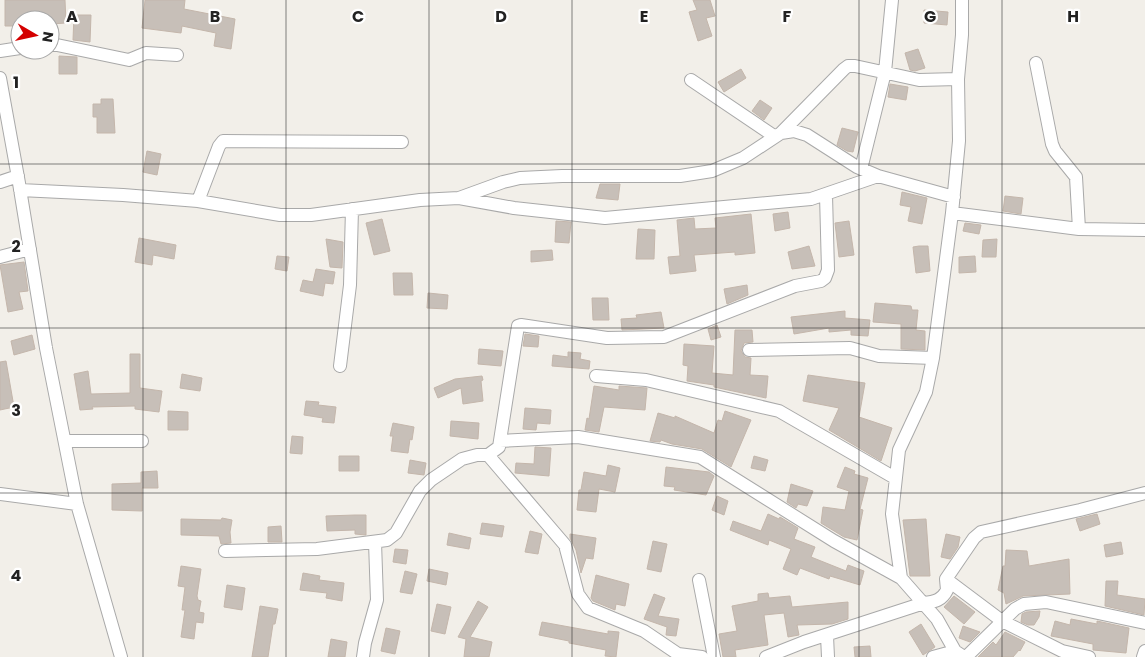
<svg xmlns="http://www.w3.org/2000/svg" width="1145" height="657" font-family="Poppins,sans-serif">
<rect width="100%" height="100%" fill="#f2efe9"/>
<!-- building -->
<path fill="#c7bfb8" stroke="#c4b6ab" d="M5 0H65L66 23 50 24V20H20V26H5Z
M145 0H185L184 9 235 19 231 49 214 46 216 33 182 26 181 33 142 28Z
M693 0H710L715 16 706 18 712 36 698 41 689 12 697 10Z
M924 10 948 12 947 25 924 23Z
M74 15H91L90 42 73 40Z
M918 49 925 68 915 71 910 70 905 53Z
M59 56 77 57V74H59Z
M741 69 746 78 724 92 718 82Z
M890 84 908 87 906 100 888 97Z
M101 99H113L115 133H97V117H93V104H101Z
M760 100 772 108 764 120 752 111Z
M842 128 858 132 853 152 847 151 837 145Z
M147 151 161 154 157 175 143 172Z
M600 184H620L618 200 596 198Z
M902 192 927 198 922 224 908 221 911 207 900 205Z
M1005 196 1023 198 1021 214 1003 211Z
M788 212 790 228 775 231 773 214Z
M751 214 755 253 735 255V252L694 255 696 271 670 274 668 257 680 256 677 220 694 218 695 229 716 228 715 218Z
M382 219 390 251 374 255 366 223Z
M556 221 571 222 569 243 555 242Z
M849 221 854 255 839 257 835 223Z
M965 223 981 225 979 234 963 231Z
M638 229 655 230 654 259H636Z
M139 238 176 245 174 259 153 255 152 265 135 262Z
M326 239 343 242 342 268 330 267Z
M997 239 996 257H982L983 240Z
M809 246 815 266 792 269 788 252Z
M919 246H928L930 271 916 273 913 247Z
M552 250 553 260 531 262V251Z
M277 256 289 257 287 271 275 269Z
M975 256 976 272 959 273V257Z
M24 262 28 291 19 292 23 309 8 312 0 265Z
M316 269 335 272 333 284 325 283 323 296 300 291 303 280 313 282Z
M393 273H412L413 295H394Z
M747 285 748 295 727 304 724 289Z
M428 293 448 295 447 309 427 308Z
M592 298H608L609 320H593Z
M875 303 911 306 912 310H918L916 330 925 331V350L901 349V324L873 322Z
M845 311V318L870 320 868 336 851 335V330L829 332V328L794 334 791 317Z
M661 312 664 328 622 330 621 319 637 318 636 315Z
M717 325 721 337 711 340 708 329Z
M735 330H752L753 342 744 343 741 351 745 357 751 358 750 375 768 376 766 398 714 387V385L687 381 688 366 683 365 684 344 714 346 712 373 733 375Z
M525 334 539 336 538 347 523 346Z
M32 335 35 349 14 355 11 341Z
M479 349 503 351 501 366 478 364Z
M568 352 581 353 580 359 590 361 589 369 552 366 553 355 568 357Z
M130 354H140V388L162 391 159 412 135 409V406L92 407 93 409 80 410 74 374 88 371 91 394 130 393Z
M6 361 14 407 0 410V362Z
M182 374 202 378 200 391 180 388Z
M808 375 865 383 859 417 892 428 881 461 829 430 839 408 803 401Z
M482 376 483 380 481 381 483 401 463 404 461 388 438 398 434 388 455 379Z
M594 386 619 390V386L647 388 645 410 604 407 599 432 585 430 587 418 589 419Z
M306 401 319 402 318 405 336 407 334 423 322 422 323 418 304 415Z
M525 408 551 410 550 424 537 423 536 430 523 429Z
M168 411 188 412V430H168Z
M725 411 751 420 731 467 702 449 672 444 661 440 660 442 650 441 658 413 675 418V416L714 433 718 420 722 421Z
M451 421 479 423 478 439 450 436Z
M393 423 414 427 412 440 410 439 408 453 391 451 393 436H390Z
M292 436 303 437 302 454 290 453Z
M535 447 551 448 549 476 515 473 516 463 534 464Z
M339 456H359V471H339Z
M754 456 768 460 765 471 751 468Z
M410 460 426 463 424 475 408 473Z
M608 465 620 468 615 492 599 489 596 512 577 510 579 490H581L584 472 606 476Z
M666 467 709 472 714 476 706 495 674 490 675 487 664 486Z
M845 467 855 471 854 474 868 478 860 509 863 510 857 540 844 537 821 523 823 507 845 510 849 491 837 487Z
M157 471 158 488H142V511L112 510V484L141 483V472Z
M791 484 813 491 807 506 798 504 796 508 787 502Z
M717 496 728 501 724 515 712 510Z
M768 514 779 519 780 517 798 528 794 539 815 547 811 557 846 571 848 565 864 571 860 585 830 576 829 579 800 568 797 575 783 569 791 549 769 540 768 545 730 530 733 521 761 531Z
M1097 514 1100 524 1080 531 1076 519Z
M355 515H366V535L355 534V530L327 531 326 516Z
M222 518 232 520 230 532 231 543 221 544 219 536 181 535V519L221 520Z
M926 519 930 576H910L903 520Z
M482 523 504 526 502 537 480 534Z
M281 526 282 542H268V527Z
M530 531 542 534 538 554 525 552Z
M449 533 471 538 469 549 447 545Z
M570 534 596 538 593 559 586 558 581 573 576 550 570 538Z
M946 534 960 537 958 547 950 559 941 557Z
M653 541 667 544 661 572 647 569Z
M1121 542 1123 554 1106 557 1104 545Z
M395 549 408 550 406 564 393 562Z
M1006 550 1027 551 1029 566 1069 559 1070 594 1023 596 1006 604 1004 593 998 590 1003 566H1005Z
M181 566 201 569 197 596 198 600 201 601 199 612 204 613 203 623 196 622 194 639 181 637 185 610H182L185 587 178 586Z
M429 569 448 573 446 585 427 581Z
M405 571 417 574 412 594 400 592Z
M303 573 320 576 319 580 344 583 342 601 326 598 327 593 300 590Z
M596 575 629 584 625 606 616 604 615 610 593 601 591 598Z
M1106 581H1118L1117 595 1145 599 1144 615 1105 606Z
M227 585 245 588 242 610 224 607Z
M768 593 769 598 790 596 792 607 848 602V619L832 624 797 625 799 635 788 637 784 613 764 615 768 645 735 650 736 657H723L719 634 737 631 732 606 758 601V594Z
M654 594 665 598 658 616 679 619 676 636 666 635 667 627 644 619Z
M954 596 975 612 964 624 944 607Z
M478 601 488 607 470 637 492 642 489 657H464L466 639 458 637Z
M437 604 451 607 445 634 431 631Z
M260 606 278 609 275 624H273L268 657H252Z
M1040 611 1039 617 1034 625H1028L1021 622 1022 614 1026 612Z
M1071 619 1097 624V621L1129 628 1126 653 1093 650V644L1051 636 1055 621 1070 625Z
M542 622 608 634V631L619 632 616 657 605 656 606 650 569 643V641L539 635Z
M921 624 935 647 923 655 909 632Z
M963 626 980 632 970 642 959 638Z
M386 628 400 631 395 654 381 651Z
M1005 632 1025 642 1020 651 1019 650 1013 657H978L993 642 996 645Z
M331 639 347 642 345 657H328Z
M870 646 871 657H855L854 647Z"/>
<g fill="none" stroke-linecap="round" stroke-linejoin="round">
<defs>
<path id="minor" d="M962 0V35L958 79 959 141 952 213 933 358 926 392 899 450 892 514 901 578 937 619 955 651 964 657
M50 45H57L129 60 146 53 177 55
M0 51 20 48
M1036 63 1052 144 1055 151 1076 177 1079 229
M0 78 19 183 46 348 77 504 121 657
M691 80 774 136
M781 133 844 69 848 66H855L919 80 958 79
M861 169 885 72 892 0
M0 182 18 176
M20 190 123 195 198 201 280 215H311L420 200 459 198 503 182 520 178 562 176H680L712 171 743 158 781 133 794 131 807 135 857 167 878 176 954 197
M459 198 514 208 605 218 811 199 878 176
M198 201 219 146 223 141 402 142
M952 213 1079 229 1145 230
M0 257 30 249
M749 350 850 348 879 356 933 358
M340 366 350 285 352 209
M596 376 646 380 779 411 895 478
M65 441H142
M500 441 578 437 700 457 834 541 901 578
M488 455 499 447 518 326 521 325 607 338 664 337 795 286 821 281 825 278 828 270 826 195
M0 494 77 504
M225 551 317 549 387 540 396 533 420 491 431 480 462 459 477 455H488L565 545 578 594 588 608 644 631 678 654 702 657
M946 579 1002 621 1062 651 1089 657
M699 580 714 657
M827 636 828 657
M363 657 365 643 377 600 375 542
M766 657 804 642 924 603C935 602 942 600 947 590L946 579 974 538 981 532 1080 510 1145 493
M933 657 955 651
M966 657 1015 609 1024 604 1046 602 1145 623
M1143 657 1145 651"/>
</defs>
<!-- minor casing -->
<use href="#minor" stroke="#a9a9a9" stroke-width="14"/>
<!-- minor -->
<use href="#minor" stroke="#fff" stroke-width="12"/>
</g>
<!-- grid -->
<path fill="none" stroke="#222" stroke-width="1" stroke-opacity="0.55" d="M143 0V657M286 0V657M429 0V657M572 0V657M716 0V657M859 0V657M1002 0V657M0 164H1145M0 328H1145M0 493H1145"/>
<g font-size="16" text-anchor="middle" font-weight="bold" fill="#222" stroke="#fff" stroke-width="4.5" stroke-linejoin="round" paint-order="stroke">
<text x="72" y="22">A</text>
<text x="215" y="22">B</text>
<text x="358" y="22">C</text>
<text x="501" y="22">D</text>
<text x="644" y="22">E</text>
<text x="787" y="22">F</text>
<text x="930" y="22">G</text>
<text x="1073" y="22">H</text>
<text x="16" y="88">1</text>
<text x="16" y="252">2</text>
<text x="16" y="416">3</text>
<text x="16" y="581">4</text>
</g>
<!-- north arrow -->
<g transform="translate(35 35) rotate(99)"><circle r="24" fill="#ffffff" stroke="#a7a7a7"/>
<path d="M0-4L9 19L0 12L-9 19Z" fill="#d40000"/>
<text y="-8" font-size="14" font-weight="bold" text-anchor="middle" fill="#222222">N</text>
</g>
</svg>
